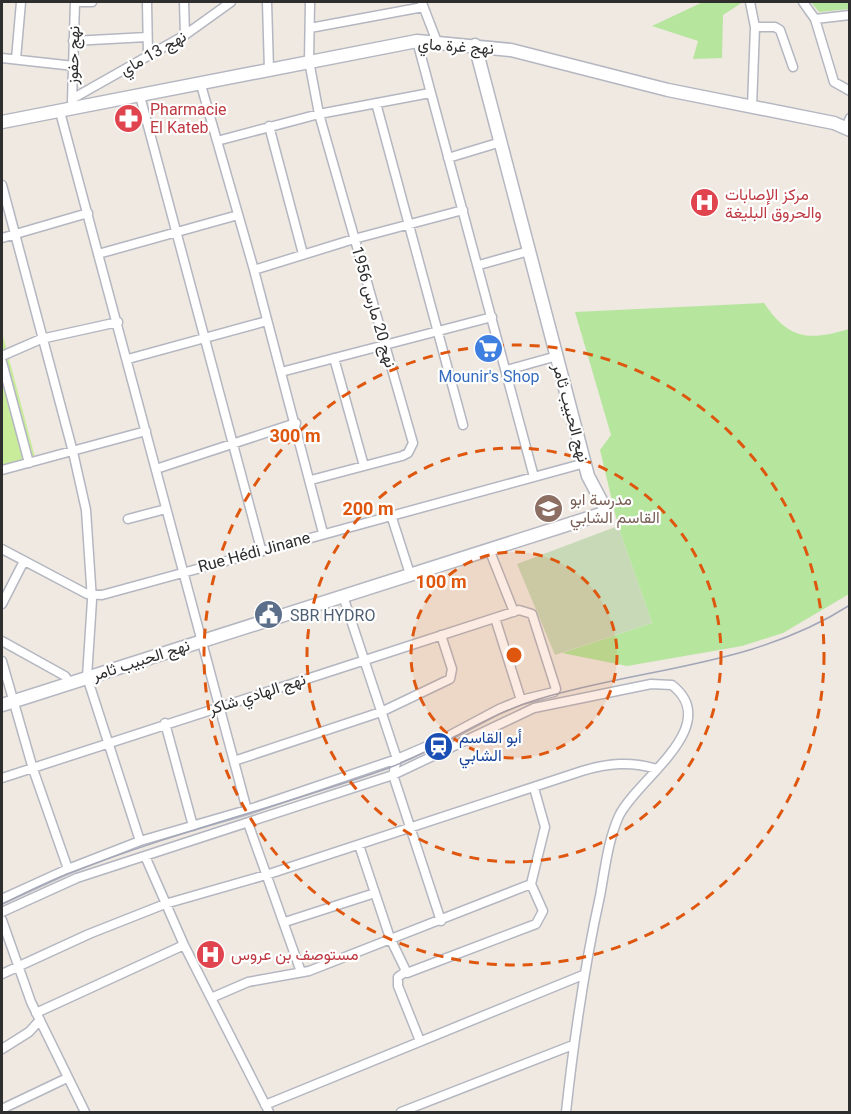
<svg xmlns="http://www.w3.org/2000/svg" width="851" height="1114" font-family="Roboto,Vazirmatn,sans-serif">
<rect width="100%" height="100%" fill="#efe9e1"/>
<!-- green -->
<path fill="#b6e59e" d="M703 2H743L723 15 722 58 693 59 698 41 652 26Z
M811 2H849V9L819 12Z
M764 303C789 340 809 341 849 329V594L783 633 742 646 627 666 562 653 652 623 618 526 600 450 611 435 575 312Z"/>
<!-- cemetery -->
<path fill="#c8d9b8" d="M618 526 652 623 555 655 517 564Z"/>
<!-- pitch -->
<path fill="#c9ec9a" d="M2 332 36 461 2 469Z"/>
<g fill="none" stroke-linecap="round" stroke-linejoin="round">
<defs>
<path id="street" d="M75 2H92
M147 2 148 55
M184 2 185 35
M267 2 269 70
M310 2 309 61 319 114 413 443 408 453 402 456 311 480
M750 2 755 27 752 107
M803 2 815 19 834 82 850 91
M422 3 437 42
M815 19 850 15
M755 27H775L780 30 793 67
M310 28 423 7
M73 41 147 37
M417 41 534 477
M2 58 74 66
M16 59 21 2
M201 85 254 270 323 533
M140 96 261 549
M72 99 185 35 231 2
M72 101 75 2
M376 103 463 425
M60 112 247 810
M269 126 303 254
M846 127 850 118
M217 141 319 114 430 93
M448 158 501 142
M2 185 73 452 86 510 92 600 87 677 140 841
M2 238 88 213
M98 254 238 215
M479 265 529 251
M254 270 354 239 463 210
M2 356 41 339 118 322
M334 358 364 466
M128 359 267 321
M2 362 29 463
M507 370 557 356
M281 372 492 317
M156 469 296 423
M2 470 146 431
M391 515 410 574
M128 519 166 509
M2 549 87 594 102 595 585 463
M489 549 514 612
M343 596 397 759 393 775 441 921
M2 604 24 561
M495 618 521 700
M2 641 65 676 70 683
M2 661 33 769 68 869
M165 723 193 826
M234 761 381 712 450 679 452 669 441 635
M2 778 519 610 532 614 556 689 554 692 521 700 499 709 439 741 397 759 247 810 140 841 68 869 2 899
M248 823 301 972
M359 845 390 938 407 973 536 924 543 911 531 884
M145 856 184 945 269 1112
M2 912 77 878 393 775 534 708 651 684 672 685C724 726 636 780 619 816 608 840 605 869 600 896 584 968 574 1039 566 1112
M2 920 31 1002 85 1112
M285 922 375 893
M405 972 398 977V986L420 1041
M2 974 89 934 165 904 266 875 582 771C608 763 631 761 657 769
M211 998 248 982 309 971 531 884 545 827 534 788
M36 1013 184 945
M2 1049 29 1032 40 1020
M265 1105 583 975
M2 1109 67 1078
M401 1112 573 1045"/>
<path id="secondary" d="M2 122 417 41 511 50 668 90 834 123 850 130
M2 705 604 513 605 508 588 476 475 45"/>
</defs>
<!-- street casing -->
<use href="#street" stroke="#b4b7c1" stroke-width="11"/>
<!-- secondary casing -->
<use href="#secondary" stroke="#b4b7c1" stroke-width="15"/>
<!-- street -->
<use href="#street" stroke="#fff" stroke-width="8"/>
<!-- secondary -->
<use href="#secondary" stroke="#fff" stroke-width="12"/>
<!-- tram -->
<path stroke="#a3a6b8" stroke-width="1.5" d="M2 904C23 894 45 883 67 874 171 833 281 806 386 769 439 750 484 715 539 699 645 667 753 667 850 605"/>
</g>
<!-- distance rings -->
<circle cx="514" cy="655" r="103" fill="#df570e" fill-opacity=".12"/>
<g fill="none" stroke="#df570e" stroke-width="3" stroke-dasharray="10 8">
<circle cx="514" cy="655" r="103"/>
<circle cx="514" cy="655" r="207"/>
<circle cx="514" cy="655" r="310"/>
</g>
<!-- icons -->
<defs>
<symbol id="pharmacy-disc" viewBox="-11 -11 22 22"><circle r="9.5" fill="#e0444e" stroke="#fff"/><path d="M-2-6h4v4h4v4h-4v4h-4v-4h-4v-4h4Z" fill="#fff"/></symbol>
<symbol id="hospital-disc" viewBox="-11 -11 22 22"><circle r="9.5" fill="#e0444e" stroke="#fff"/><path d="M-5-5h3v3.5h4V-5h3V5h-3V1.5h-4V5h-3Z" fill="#fff"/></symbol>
<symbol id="supermarket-disc" viewBox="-11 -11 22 22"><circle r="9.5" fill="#3f7fe0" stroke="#fff"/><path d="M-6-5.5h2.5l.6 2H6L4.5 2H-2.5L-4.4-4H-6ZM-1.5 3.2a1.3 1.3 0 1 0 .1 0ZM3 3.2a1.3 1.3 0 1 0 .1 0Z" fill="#fff"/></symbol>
<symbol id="school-disc" viewBox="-11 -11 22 22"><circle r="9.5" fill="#8d6e63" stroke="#fff"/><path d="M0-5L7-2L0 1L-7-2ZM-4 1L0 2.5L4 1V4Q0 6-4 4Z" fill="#fff"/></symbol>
<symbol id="civic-disc" viewBox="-11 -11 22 22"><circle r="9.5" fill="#5c6f8a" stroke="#fff"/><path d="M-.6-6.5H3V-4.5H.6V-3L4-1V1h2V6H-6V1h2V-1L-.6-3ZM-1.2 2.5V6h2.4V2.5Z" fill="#fff"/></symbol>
<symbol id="station-disc" viewBox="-11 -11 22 22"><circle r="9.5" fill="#1a4fb4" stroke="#fff"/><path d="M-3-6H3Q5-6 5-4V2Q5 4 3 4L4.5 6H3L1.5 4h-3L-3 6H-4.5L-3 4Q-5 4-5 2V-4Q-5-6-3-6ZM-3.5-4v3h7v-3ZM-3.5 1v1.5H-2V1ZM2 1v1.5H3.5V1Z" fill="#fff"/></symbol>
</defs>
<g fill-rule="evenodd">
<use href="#pharmacy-disc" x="112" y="102" width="33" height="33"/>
<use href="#hospital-disc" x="688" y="186" width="33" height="33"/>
<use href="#supermarket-disc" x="472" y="332" width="33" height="33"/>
<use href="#school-disc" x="532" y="492" width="33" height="33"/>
<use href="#civic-disc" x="252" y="598" width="33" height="33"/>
<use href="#station-disc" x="422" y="730" width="33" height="33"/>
<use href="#hospital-disc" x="194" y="938" width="33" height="33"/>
</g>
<g text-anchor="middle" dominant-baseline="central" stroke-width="4.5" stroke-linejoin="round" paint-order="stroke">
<!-- street labels -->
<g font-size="16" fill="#2e2e2e" stroke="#fff">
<text transform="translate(456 46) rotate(4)">نهج غرة ماي</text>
<text transform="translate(153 53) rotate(-30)">نهج 13 ماي</text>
<text transform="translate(73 55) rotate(-88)">نهج حفوز</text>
<text transform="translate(374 307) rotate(74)">نهج 20 مارس 1956</text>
<text transform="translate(571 413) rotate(75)">نهج الحبيب ثامر</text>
<text transform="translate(254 552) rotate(-15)">Rue Hédi Jinane</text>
<text transform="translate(141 660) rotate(-18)">نهج الحبيب ثامر</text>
<text transform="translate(257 694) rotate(-18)">نهج الهادي شاكر</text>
</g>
<!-- health labels -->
<g font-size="16" fill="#be3a42" stroke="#fff" text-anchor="start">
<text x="150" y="109">Pharmacie<tspan x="150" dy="18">El Kateb</tspan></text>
<text x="725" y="194">مركز الإصابات<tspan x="725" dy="18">والحروق البليغة</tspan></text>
<text x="231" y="954">مستوصف بن عروس</text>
</g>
<!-- shop labels -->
<g font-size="16" fill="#366cbe" stroke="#fff">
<text x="489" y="376">Mounir's Shop</text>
</g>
<!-- education labels -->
<g font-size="16" fill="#785e54" stroke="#fff" text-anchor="start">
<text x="570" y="499">مدرسة ابو<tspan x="570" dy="18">القاسم الشابي</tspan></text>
</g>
<!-- service labels -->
<g font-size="16" fill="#4e5e75" stroke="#fff" text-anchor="start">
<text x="290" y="615">SBR HYDRO</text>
</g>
<!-- transit labels -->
<g font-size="16" fill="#164399" stroke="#fff" text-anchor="start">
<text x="459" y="737">أبو القاسم<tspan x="459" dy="18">الشابي</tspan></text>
</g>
</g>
<circle cx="514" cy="655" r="9" fill="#df570e" stroke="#fff" stroke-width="3"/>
<g font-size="18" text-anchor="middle" font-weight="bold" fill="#df570e" stroke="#fff" stroke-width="4.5" stroke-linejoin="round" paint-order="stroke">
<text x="295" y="442">300 m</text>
<text x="368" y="515">200 m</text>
<text x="441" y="588">100 m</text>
</g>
<!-- border -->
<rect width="851" height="1114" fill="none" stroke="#2e2e2e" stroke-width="6"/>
</svg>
